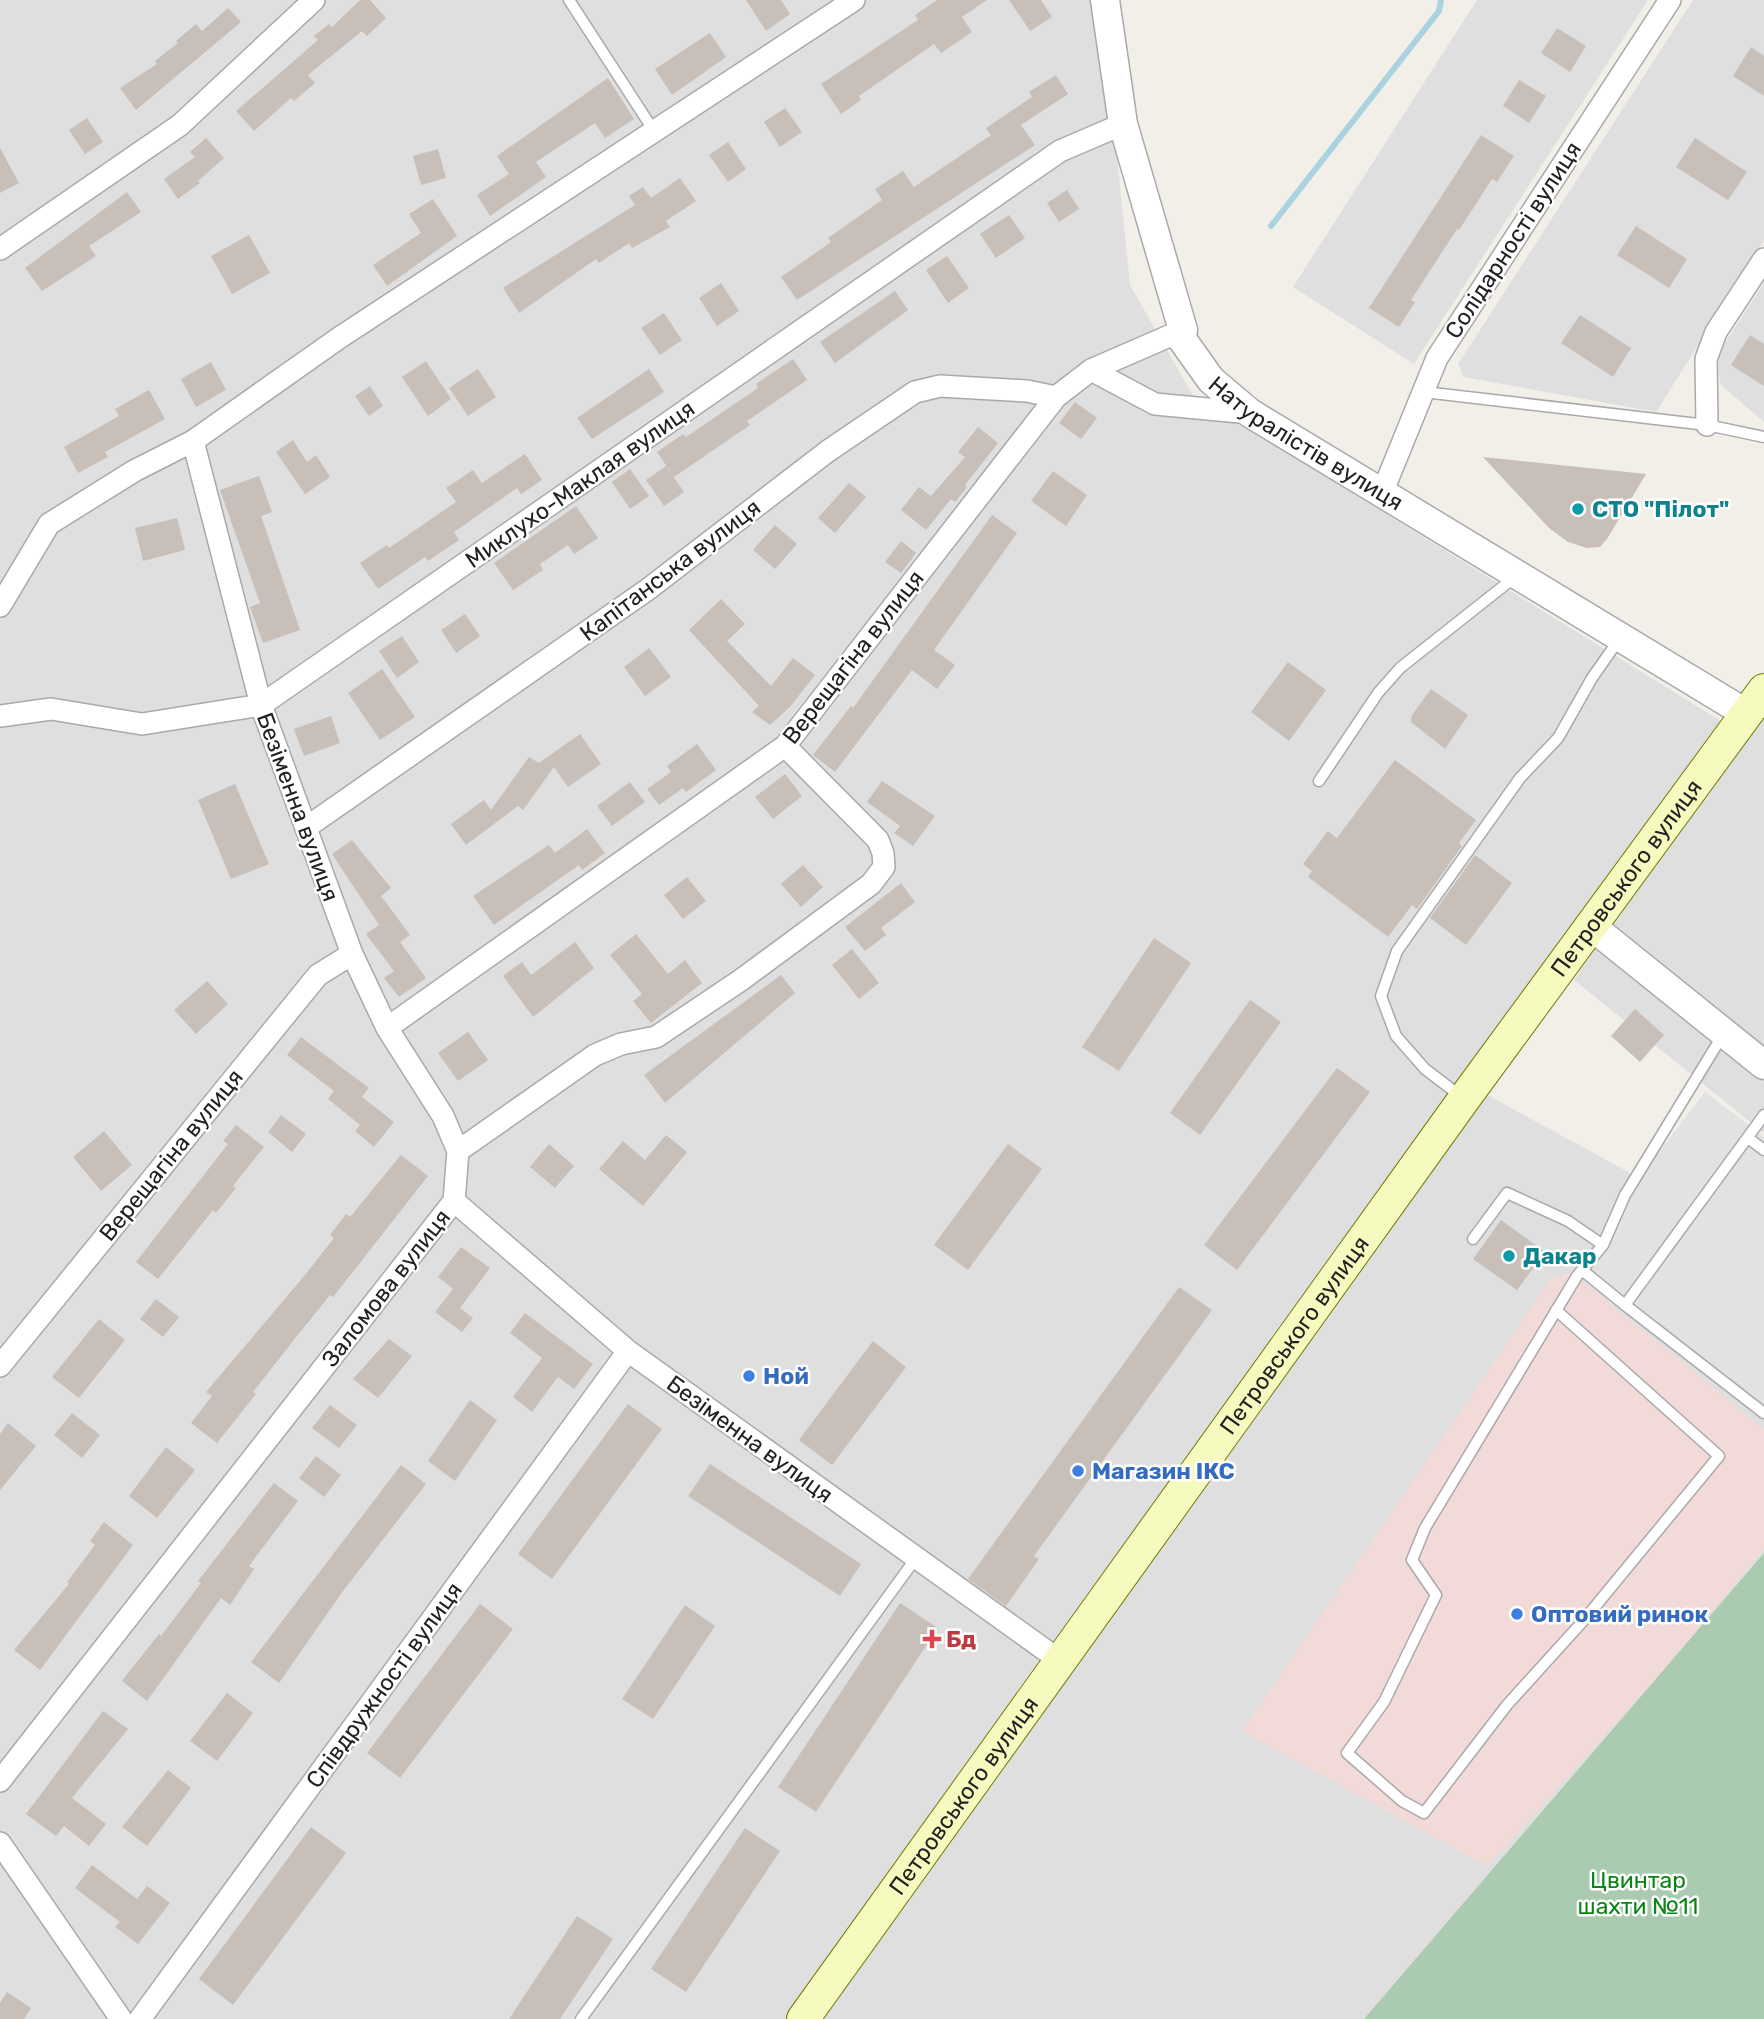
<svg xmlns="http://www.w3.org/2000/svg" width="1764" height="2019" font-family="Rubik,sans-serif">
<rect width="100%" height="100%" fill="#f2efe9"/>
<!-- residential -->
<path fill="#e0dfdf" d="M0 0H1101L1130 285 1192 394 1724 723 1469 1085 1764 1246V2019H0Z
M1477 0H1648L1414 364 1293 287Z
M1693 0H1764V241L1656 412 1464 377 1458 364Z
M1764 283V422L1721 385 1715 358Z
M1764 695V1133L1574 980Z"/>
<!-- commercial -->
<path fill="#f2dad9" d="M1570 1271 1764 1429V1549L1664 1669 1487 1866 1242 1731 1551 1279Z"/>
<!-- cemetery -->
<path fill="#aacbaf" d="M1764 1553V2019H1364Z"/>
<!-- parking -->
<path fill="#e2e2e2" d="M1705 1092 1764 1137V1422L1584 1278 1637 1181Z"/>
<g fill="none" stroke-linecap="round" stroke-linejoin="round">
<!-- stream -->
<path stroke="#aad3df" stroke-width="6" d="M1271 226 1439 11 1441 0"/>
</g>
<!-- building -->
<path fill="#c7bfb8" d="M360 0H370L386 18 367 36 362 31 308 75 315 83 294 101 291 98 254 131 236 111 318 40 314 36 329 24 332 27Z
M746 0H781L790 14 766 31Z
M937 0H987L962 17 972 32 941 53 934 44 859 96 861 100 841 114 821 84 918 20 915 15Z
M1009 0H1041L1052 17 1030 31Z
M228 8 241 22 136 110 120 88 157 64 155 61 178 43 176 41 196 24 202 31Z
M1557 28 1586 46 1570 72 1541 53Z
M710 33 726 57 672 95 655 69Z
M1751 47 1764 56V96L1733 76Z
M1056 75 1068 94 1021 125 1035 145 797 300 781 277 831 242 828 238 882 200 875 189 903 171 914 187 991 135 986 128 1032 97 1029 92Z
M608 78 634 119 605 138 595 123 536 162 546 177 490 216 477 195 509 174 497 156Z
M1519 80 1546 96 1529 123 1503 106Z
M785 108 802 132 780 147 764 122Z
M87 118 103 142 85 154 69 130Z
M1481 135 1514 156 1497 182 1492 179 1459 230 1457 229 1411 300 1415 302 1399 327 1369 308Z
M206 138 224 158 198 181 200 183 178 199 164 179 195 157 190 152Z
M1695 138 1747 172 1728 200 1676 167Z
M728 142 746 169 728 182 709 155Z
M0 148 19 183 0 193Z
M438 149 446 178 421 185 413 156Z
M680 178 696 201 666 221 670 227 632 248 629 243 599 263 596 259 519 313 503 288 635 205 629 196 643 187 651 198Z
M1067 190 1079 209 1059 222 1047 203Z
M127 192 141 212 89 246 96 256 42 291 25 268Z
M433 199 457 236 387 286 373 265 421 233 409 214Z
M1009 215 1025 238 996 258 980 234Z
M1636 226 1687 259 1669 288 1617 255Z
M249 235 270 273 232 294 211 256Z
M947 256 969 288 948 303 926 270Z
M721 283 739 311 717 326 699 298Z
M895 291 908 310 835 363 820 342Z
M664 313 682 340 660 355 641 328Z
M1580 315 1631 348 1613 377 1561 343Z
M1750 335 1764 344V386L1731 365Z
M793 359 807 380 747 421 750 425 674 477 657 452 683 434 686 437 758 388 756 384Z
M426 361 451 399 428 416 402 377Z
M211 362 226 390 196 407 181 379Z
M478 369 496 397 468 416 449 388Z
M649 369 664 392 592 439 577 418Z
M370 386 383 406 369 416 355 396Z
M149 390 165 419 105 452 108 457 78 473 64 447 119 416 115 409Z
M1075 402 1097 418 1081 439 1059 423Z
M978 427 998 443 965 485 967 487 955 502 951 499 926 530 901 510 919 487 931 496 965 457 958 452Z
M293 440 307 462 316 455 330 477 305 494 276 452Z
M525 454 542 480 521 494 517 488 454 532 459 540 428 561 425 557 378 589 360 563 387 545 389 548 456 502 446 488 473 470 482 483Z
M1483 457 1646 474 1607 539 1600 547 1587 548 1568 542 1549 528Z
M666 466 684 492 664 506 646 480Z
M630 469 649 496 630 509 612 482Z
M1053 471 1087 495 1066 526 1031 501Z
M259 476 272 512 261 516 300 630 263 643 250 607 260 603 220 490Z
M849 483 866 497 835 533 818 518Z
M576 506 598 538 574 554 568 545 540 564 543 570 513 590 494 563Z
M992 515 1017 533 934 650 955 665 937 689 912 670 835 772 813 755 851 706 853 708Z
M177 518 185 550 143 561 135 528Z
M775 525 797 544 775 569 753 550Z
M901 541 916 553 901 573 885 562Z
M721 599 745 624 727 641 771 686 793 658 815 675 790 707 770 725 752 712 759 706 689 630Z
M465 614 480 636 456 653 441 630Z
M402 636 419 662 397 678 379 651Z
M649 648 671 677 645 696 624 667Z
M1288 662 1326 690 1289 741 1251 712Z
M382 669 415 717 380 740 348 693Z
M1431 689 1468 715 1445 749 1411 722 1412 715Z
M331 716 340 743 304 756 294 729Z
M580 734 601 764 568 787 554 767 523 810 518 806 466 845 451 824 484 800 491 810 529 757 539 763Z
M697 744 716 770 686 792 683 788 659 805 647 789 671 772 667 766Z
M1395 760 1476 820 1459 843 1462 846 1417 909 1412 905 1388 937 1308 877 1312 871 1303 864 1328 831 1337 838Z
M785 774 802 796 773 819 755 797Z
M882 781 935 816 913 846 894 833 900 826 867 802Z
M630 782 645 802 612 826 597 806Z
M235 784 269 864 231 879 198 800Z
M587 829 605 853 582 870 579 865 494 925 473 896 549 845 555 853Z
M352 840 391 888 381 896 410 935 400 942 426 978 399 997 384 978 394 971 366 934 379 925 332 854Z
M1475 855 1512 883 1466 945 1430 918Z
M803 865 823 887 801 907 781 884Z
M687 877 706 901 683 919 664 895Z
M901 883 915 902 881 928 886 935 865 951 845 927Z
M636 934 668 974 685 960 702 983 651 1023 633 1001 642 994 610 955Z
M1154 938 1191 963 1119 1071 1082 1047Z
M575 942 594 968 533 1017 503 976 522 962 531 975Z
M852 949 879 983 859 999 832 965Z
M781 975 795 993 665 1103 644 1075Z
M207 981 228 1004 196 1034 174 1010Z
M1250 1000 1281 1022 1200 1135 1170 1113Z
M1635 1009 1664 1035 1640 1062 1611 1036Z
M468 1032 488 1060 458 1081 438 1053Z
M301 1037 369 1088 362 1097 394 1122 374 1147 355 1131 360 1125 328 1099 334 1091 287 1055Z
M1337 1068 1370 1092 1237 1270 1204 1245Z
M281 1115 306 1134 292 1152 268 1132Z
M236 1125 264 1147 233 1186 236 1188 216 1213 213 1210 158 1279 136 1262 228 1144 223 1141Z
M104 1131 132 1165 101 1191 73 1157Z
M666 1135 687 1152 643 1206 599 1169 623 1141 645 1160Z
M549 1144 574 1166 555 1188 530 1167Z
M1008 1144 1042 1169 968 1270 934 1245Z
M401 1155 428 1176 333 1297 330 1295 293 1341 253 1392 256 1394 217 1443 191 1423 212 1396 206 1392 305 1275 334 1238 330 1235 346 1214 350 1217Z
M1501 1220 1545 1252 1517 1290 1473 1259Z
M461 1247 490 1268 460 1308 473 1318 462 1332 435 1312 453 1289 438 1277Z
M1179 1287 1212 1310 1034 1556 1039 1559 1006 1606 968 1579Z
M156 1299 179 1317 163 1337 140 1319Z
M525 1313 593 1364 574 1389 558 1377 532 1412 513 1397 542 1358 510 1333Z
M99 1319 125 1340 79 1398 52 1377Z
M389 1339 412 1356 378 1398 353 1379Z
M873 1341 906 1367 832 1465 799 1440Z
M470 1400 497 1420 455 1481 428 1461Z
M628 1404 662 1429 552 1579 518 1554Z
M330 1405 357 1425 339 1448 312 1428Z
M72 1413 100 1435 82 1458 54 1435Z
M8 1423 36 1446 0 1490V1434Z
M166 1447 195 1470 157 1518 129 1496Z
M316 1456 341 1475 324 1497 299 1478Z
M710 1464 861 1564 840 1596 688 1496Z
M401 1465 426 1484 343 1591 279 1683 251 1662Z
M274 1483 298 1501 249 1566 254 1569 230 1605 221 1598 147 1701 122 1681 159 1634 161 1636 201 1583 198 1581Z
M104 1522 133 1545 40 1670 14 1650 69 1584 67 1582 95 1545 90 1541Z
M900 1603 938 1628 816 1812 778 1787Z
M480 1604 513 1629 400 1778 367 1753Z
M685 1605 715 1626 653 1719 622 1699Z
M227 1693 253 1713 217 1761 190 1741Z
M103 1711 128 1729 72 1798 106 1824 89 1846 64 1826 56 1836 26 1814Z
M168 1770 191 1788 147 1846 122 1827Z
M311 1827 346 1853 233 2005 199 1979Z
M745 1828 780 1851 686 1992 651 1969Z
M92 1865 137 1899 147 1886 170 1903 138 1944 115 1927 120 1922 75 1888Z
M577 1916 613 1939 560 2019H509Z
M7 1992 31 2008 24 2019H0V2003Z"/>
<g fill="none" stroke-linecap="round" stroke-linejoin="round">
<defs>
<path id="service" d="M569 0 654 131
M1424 392 1707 425 1764 437
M1319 781 1378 693 1400 668 1515 577
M1463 1098 1425 1069 1396 1036 1381 996 1397 951 1520 778 1558 738 1592 678 1620 638
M1764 1115 1625 1305 1764 1413
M1748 1138 1764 1150
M1473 1239 1507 1193 1568 1221 1603 1245
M1582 1270 1625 1305
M1556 1310 1719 1456 1584 1620 1507 1705 1424 1813 1402 1801 1347 1753 1384 1702 1436 1595 1412 1560 1425 1528 1577 1276 1603 1245 1625 1195 1724 1033
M581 2019 916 1558"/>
<path id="minor" d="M0 249 180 125 314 0
M1091 370 1155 404 1250 413
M1707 425 1706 359 1716 332 1764 259
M193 441 261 705 352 954 387 1028 443 1116 458 1151
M1382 493 1437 358 1670 0
M0 606 49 524 134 471 193 441 339 338 854 0
M0 716 51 709 142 724 261 705 1060 151 1123 124
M307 827 647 590 828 451 915 392 940 386 1027 391 1056 397
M387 1028 785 746 1056 397 1091 370 1183 330
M454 1201 628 1351 1059 1660
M0 1366 318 975 352 954
M0 1781 454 1201 458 1151 595 1055 621 1044 656 1037 741 980 871 884 884 867 883 853 878 840 785 746
M0 1843 121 2019
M140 2019 628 1351"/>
<g id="tertiary">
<path id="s1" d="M1105 0 1123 124 1183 330 1179 335 1211 380 1250 413 1747 714"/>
<path d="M1590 925 1764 1065"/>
</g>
<g id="secondary">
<path id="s2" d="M803 2019 1464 1099 1764 690"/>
</g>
</defs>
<!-- service casing -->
<use href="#service" stroke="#a9a9a9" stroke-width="13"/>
<!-- minor casing -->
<use href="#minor" stroke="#a9a9a9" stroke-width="24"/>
<!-- tertiary casing -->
<use href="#tertiary" stroke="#a9a9a9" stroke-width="31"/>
<!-- secondary casing -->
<use href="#secondary" stroke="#707d05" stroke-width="34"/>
<!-- service -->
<use href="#service" stroke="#fff" stroke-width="10"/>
<!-- minor -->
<use href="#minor" stroke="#fff" stroke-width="21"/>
<!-- tertiary -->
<use href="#tertiary" stroke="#fff" stroke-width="28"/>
<!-- secondary -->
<use href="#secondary" stroke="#f7fabf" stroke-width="32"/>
</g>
<!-- markers -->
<g fill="#0f9aa8" stroke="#fff" stroke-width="2.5">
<circle cx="1578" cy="509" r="7"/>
<circle cx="1509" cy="1256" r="7"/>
</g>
<g fill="#3f7fe0" stroke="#fff" stroke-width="2.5">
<circle cx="749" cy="1376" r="7"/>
<circle cx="1078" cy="1471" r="7"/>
<circle cx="1517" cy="1614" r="7"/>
</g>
<path fill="#e0444e" stroke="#fff" stroke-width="2.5" d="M928.5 1628.5h7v7h7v7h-7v7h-7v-7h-7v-7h7z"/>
<g text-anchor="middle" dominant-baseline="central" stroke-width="5" stroke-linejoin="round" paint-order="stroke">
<!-- street labels -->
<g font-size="23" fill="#222" stroke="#fff">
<text transform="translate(1513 240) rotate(-57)">Солідарності вулиця</text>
<text stroke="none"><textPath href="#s1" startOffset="516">Натуралістів вулиця</textPath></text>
<text transform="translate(580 484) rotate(-35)">Миклухо-Маклая вулиця</text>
<text transform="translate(670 570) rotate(-37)">Капітанська вулиця</text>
<text transform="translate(853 657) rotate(-52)">Верещагіна вулиця</text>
<text transform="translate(298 807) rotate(70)">Безіменна вулиця</text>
<text stroke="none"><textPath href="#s2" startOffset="1407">Петровського вулиця</textPath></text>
<text transform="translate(171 1155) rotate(-51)">Верещагіна вулиця</text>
<text transform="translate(386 1288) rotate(-52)">Заломова вулиця</text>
<text stroke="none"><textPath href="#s2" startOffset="842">Петровського вулиця</textPath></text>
<text transform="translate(750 1439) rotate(36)">Безіменна вулиця</text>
<text transform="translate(384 1685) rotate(-54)">Співдружності вулиця</text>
<text stroke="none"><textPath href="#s2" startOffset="275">Петровського вулиця</textPath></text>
</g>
<!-- culture labels -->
<g font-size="23" font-weight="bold" fill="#0d838f" stroke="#fff" text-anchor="start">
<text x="1592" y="509">СТО "Пілот"</text>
<text x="1523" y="1256">Дакар</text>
</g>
<!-- shop labels -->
<g font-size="23" font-weight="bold" fill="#366cbe" stroke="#fff" text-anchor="start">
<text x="763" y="1376">Ной</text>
<text x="1092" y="1471">Магазин ІКС</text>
<text x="1531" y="1614">Оптовий ринок</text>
</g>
<!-- health labels -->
<g font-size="23" font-weight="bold" fill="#be3a42" stroke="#fff" text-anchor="start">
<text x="946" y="1639">Бд</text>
</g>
<!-- park labels -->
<g font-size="23" fill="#0c8416" stroke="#fff">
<text x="1638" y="1880">Цвинтар<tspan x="1638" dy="26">шахти №11</tspan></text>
</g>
</g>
</svg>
